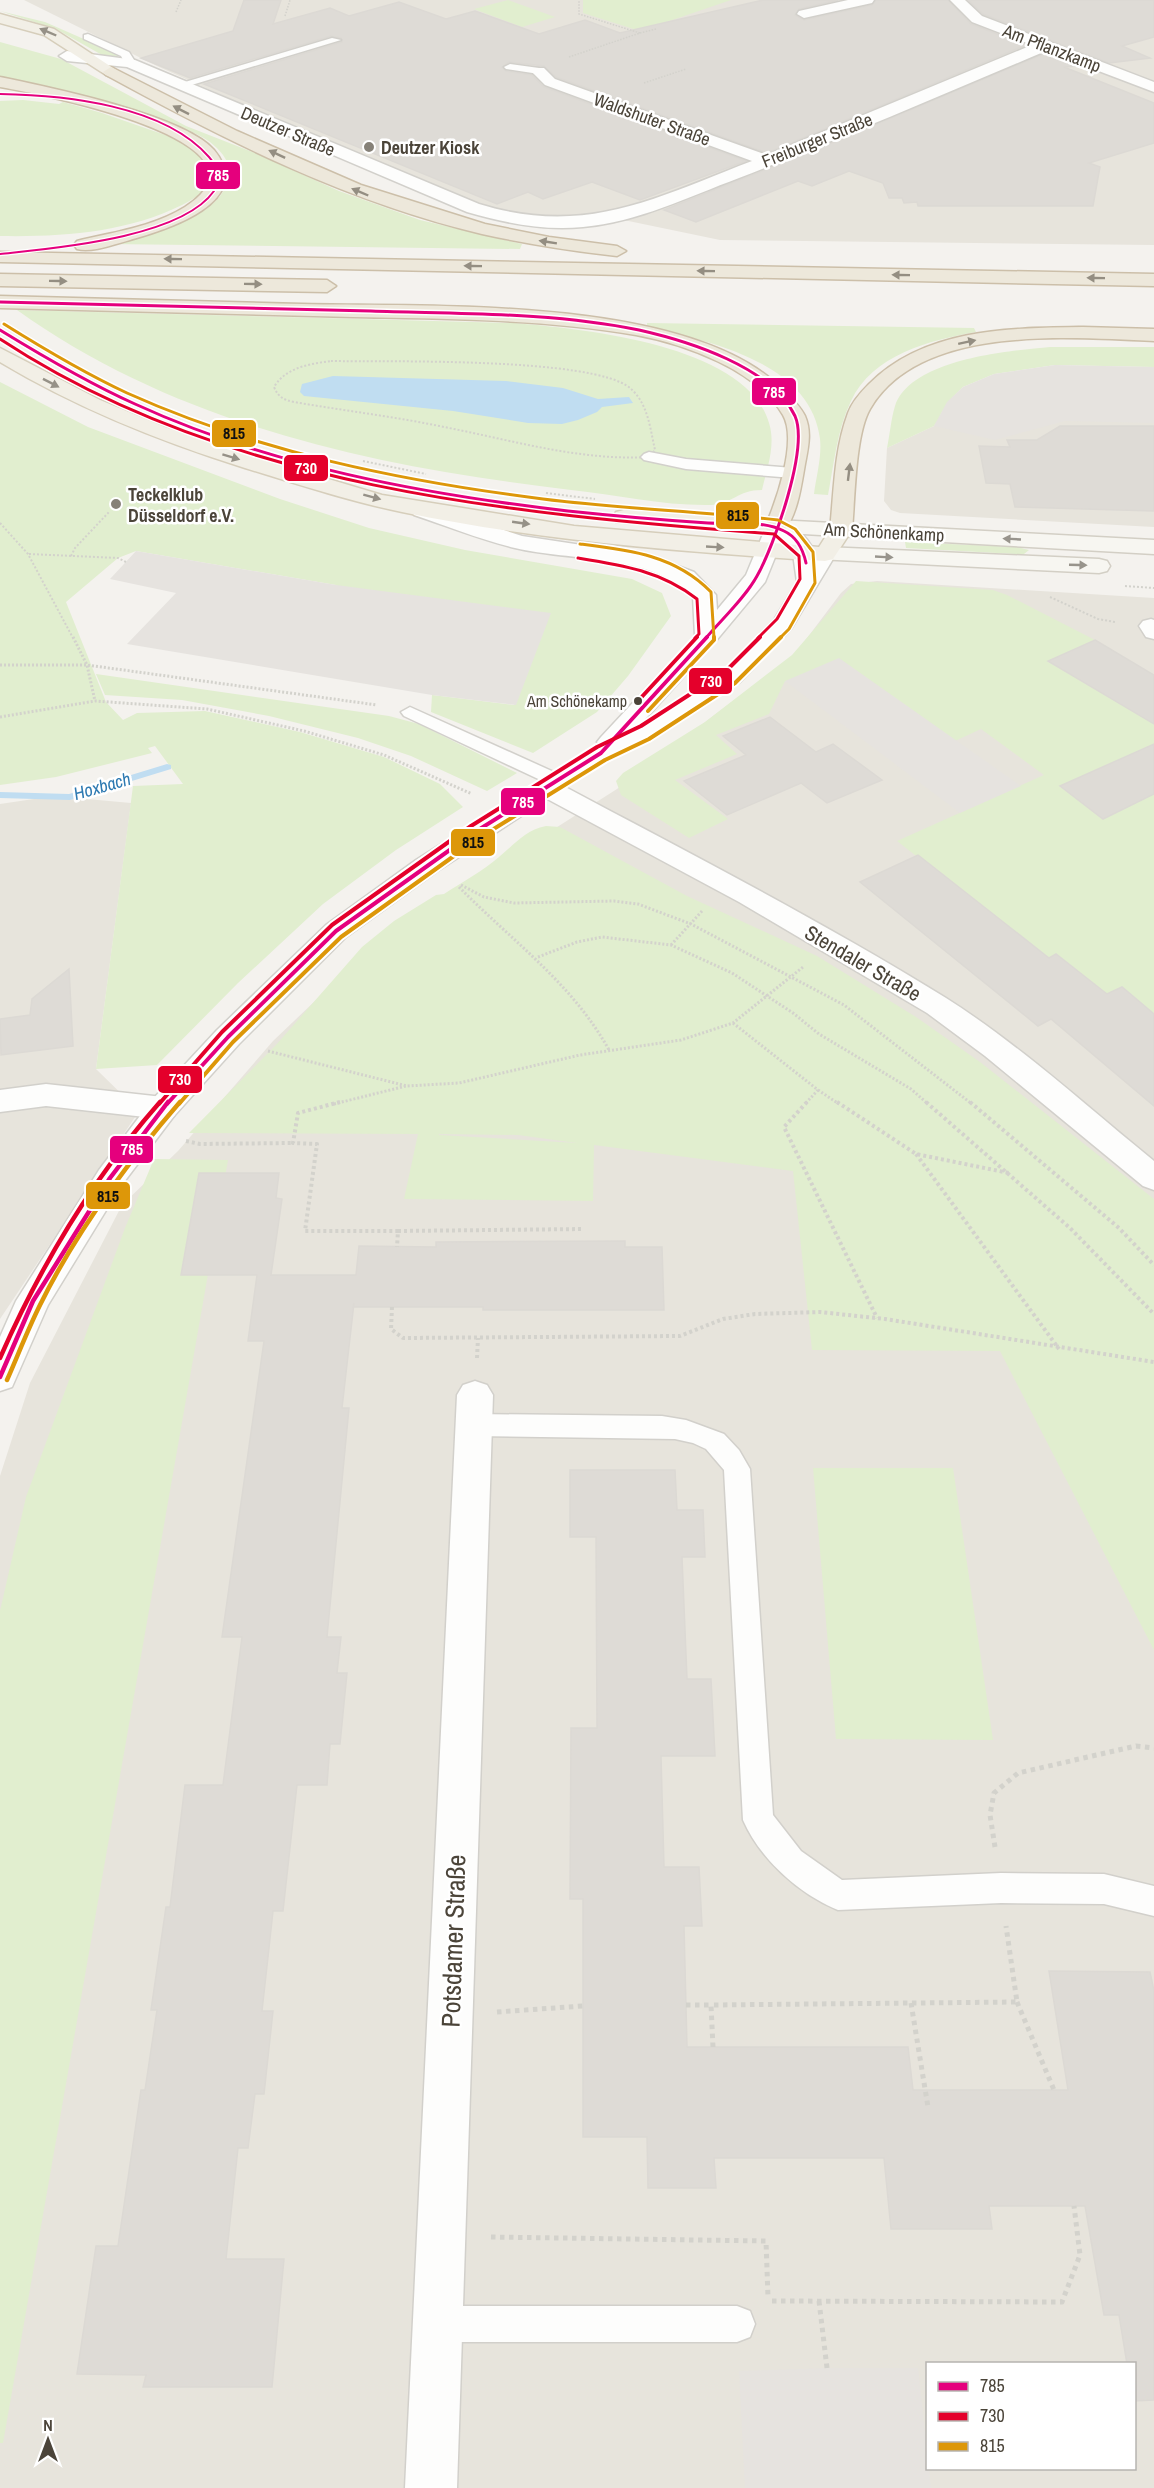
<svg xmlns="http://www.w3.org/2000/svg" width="1154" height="2488" font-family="'Archivo Narrow',sans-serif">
<rect width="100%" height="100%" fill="#f4f2ee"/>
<!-- residential -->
<path fill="#e7e4dc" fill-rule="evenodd" d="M24 0H1154V245L720 240 614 218 555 221 478 209 159 67Z
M1154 367V527L900 513 891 510 884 501 887 448 934 426 937 417Z
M877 581 1154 598V2488H0V1476L30 1383 122 1205 178 1151 273 1041 378 941 617 789 795 654 841 593 851 584ZM928 2364H1134V2468H928Z
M54 796 131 803 96 1069 139 1111 0 1319V804Z"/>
<!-- green -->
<path fill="#e1eecf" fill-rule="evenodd" d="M508 0 555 17 522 27 474 9Z
M583 0H731L640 31 583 13Z
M0 11 45 22 118 54V57L102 55 56 29Z
M0 42 61 59 186 126 255 153 339 191 420 220 522 244 520 249 107 244C143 235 222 221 229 176 231 161 220 150 210 142 194 131 174 124 155 118 103 99 54 88 0 77Z
M23 100 59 104 63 102 102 113 171 137 189 146 207 162C207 168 209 175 208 181 205 193 192 200 182 205 125 233 62 237 0 236V101Z
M17 310 514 323C582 329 746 344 769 423 776 445 767 468 762 490 737 490 733 504 711 505 665 506 617 495 571 490 377 467 179 426 17 310Z
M647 323 974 328 976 332C930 340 872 355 851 401 837 430 834 464 828 495L814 494C816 477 822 457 820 439 811 362 708 341 647 327Z
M1050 347H1154V367L1055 365 994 374 963 387 948 402 934 426 887 448C890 434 891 419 895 406 911 359 1008 351 1050 347Z
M0 382 88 427 280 499 369 528 465 550 632 579 662 593 671 616 628 676 597 712 533 753 431 712 432 695 515 705 336 585 136 551 118 558 66 602 106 702 123 720 137 713 205 711 300 732 384 757 440 784 463 807 396 850 323 904 238 983 157 1065 96 1069 133 786 183 784 155 746 148 748 152 753 56 777 0 785Z
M905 542 1017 547 1029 550 1024 554H1015L906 548Z
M856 581 993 590 1007 595 1095 640 1048 662 1154 718V1042L897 841 1044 775 981 729 955 741 785 681 769 714 716 735 737 754 675 780 728 819 689 838 621 795 616 781 623 773 705 722 792 655Z
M96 674 389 716 419 724 517 773 487 791 411 756 358 738 269 716 182 700 105 695Z
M546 826 560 827 687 896 817 956 916 1017 980 1062 1154 1199V1650L1000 1351 812 1350 793 1171 594 1145 593 1201 404 1199 418 1134 189 1133 276 1045 362 947 394 921 436 895 444 894C462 882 483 871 499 857 515 844 525 830 546 826ZM439 1134 518 1135 577 1143 439 1135Z
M154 1159 228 1160 3 2443H0V1611L26 1497 125 1228Z
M813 1468H953L993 1740 836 1739Z"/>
<!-- parking -->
<path fill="#e6e3df" d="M1055 365 1154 367V423L1065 421 995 440 934 426 947 402 963 387 994 374Z
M136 551 336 585 551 613 516 705 432 695 127 644 176 593 110 579Z
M839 658 1021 786 960 813 785 681Z
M827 2368H918L931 2488H745L739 2371Z"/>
<!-- water -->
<path fill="#c0ddf1" d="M333 376 506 381 563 388 598 399 629 397 633 403 602 407 597 412 578 420 562 424 528 423 453 411 304 396 300 392 302 384Z"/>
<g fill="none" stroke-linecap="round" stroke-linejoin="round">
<!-- stream -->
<path fill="#c0ddf1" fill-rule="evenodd" d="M167 764 171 765V769L70 800 0 798V792L69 794Z"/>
</g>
<!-- building -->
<path fill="#dedbd6" stroke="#dcd9d4" stroke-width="1.5" d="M244 0H281L273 24 330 8 349 16 399 2 446 19 475 11 539 34 585 20 620 33 763 0H838L799 9 795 15 804 20 872 5 876 0H948L971 24 1026 45 767 153 556 77 544 66 509 62 502 67 506 71 532 75 544 87 746 161 640 200 592 182 543 199 528 192 497 204 204 84 342 42 341 38 331 36 190 78 141 58 233 31Z
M968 0H1154V37L1122 46 1150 58 1109 63 983 14Z
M1046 53 1079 66 1064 67 1154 103V143L1089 163 1100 167 1093 206H918L917 202 904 203 902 198H889L883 183 849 171 812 186 798 181 696 222 664 210 817 149Z
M1060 426H1154V511L1015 507 1010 484 986 483 979 446 1010 447 1007 440H1037Z
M1095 640 1154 675V724L1048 661Z
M770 717 816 752 833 744 882 780 827 803 801 783 727 815 684 781 746 755 723 736Z
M1154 744V794L1103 819 1060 786Z
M918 855 1049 958 1056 954 1107 994 1122 987 1154 1014V1106L1051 1019 1038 1026 860 882Z
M69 969 73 1046 1 1055 0 1019 30 1015 32 999Z
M199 1173H279L276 1198 282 1199 271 1275H356L359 1246 436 1247V1242L625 1241V1247H662L664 1310H483V1307H353L354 1303 342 1408H349L327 1637H341L337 1673H347L340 1744H330L327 1785H297L283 1911H273L268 1957 262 2011H273L264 2094H255L248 2148H238L226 2259H284L272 2387H143L146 2375 77 2374 96 2246H118L141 2090H145L157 2010H151L166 1907H170L185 1785H223L242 1637H222L264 1341H248L257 1275H181Z
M570 1470H675L677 1510H703L705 1557H682L687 1679H711L715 1756H661L664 1867H699L702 1926H684L687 2047H908L913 2090H1068L1049 1971 1150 1972 1154 1991V2400L1134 2401V2364H1127L1119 2315H1104L1085 2206H989L992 2229H891L884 2158H714L716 2188H648L647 2137H583V1899H570L571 1728H597L596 1537H570Z"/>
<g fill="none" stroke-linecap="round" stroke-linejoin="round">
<defs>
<path id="service" d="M88 34 129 52 136 63 126 65 121 56 84 39V35Z
M332 38 341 40 185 87 175 85Z
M510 64 539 68 545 71 539 74 506 69 504 67Z
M649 452 686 459 793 468 801 473 793 478 686 469 644 460 641 457 644 454Z
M410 707 565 777 567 781 558 787 551 785 404 716 401 712Z
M474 1414 662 1416 686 1420 724 1434 739 1450 750 1469 773 1815 801 1851 842 1880 1001 1873 1104 1874 1154 1886V1916L1104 1904 1001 1903 838 1910C799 1894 760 1859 743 1820L724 1470 706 1449 693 1443 675 1439 474 1436 465 1433 461 1425 465 1417Z
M437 2306H737L750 2311 755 2324 750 2337 737 2342H437L424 2337 419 2324 424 2311Z"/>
<path id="minor" d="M848 0H874L872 3 804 18 797 14 799 11Z
M950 0H965L982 16 1154 82V92L1046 51C944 94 842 138 739 178 688 197 638 222 583 227 544 231 505 223 467 212L127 67 67 61 59 56 67 51 135 60 479 204C586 237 655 198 752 161L545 85 531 71 534 68H544L555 79 767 155 1032 45 972 22Z
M1151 619 1154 620V639L1146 637 1139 626 1143 621Z
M547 780 556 782C687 852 820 920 946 998 1020 1045 1086 1106 1154 1161V1190L1143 1186 985 1056 927 1013 739 902 538 794 534 788 538 782Z
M46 1084 163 1097 174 1100 178 1108 174 1116 163 1119 46 1106 0 1112V1090Z
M475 1381 487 1385 493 1395 457 2488H405L457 1395 463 1385Z"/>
<path id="tertiary" d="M422 503 522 536 648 555 694 572 716 595 717 610 746 575 768 522C788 517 807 535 815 553L825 547 833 549 836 554 791 629 740 682 654 738 610 758 436 872 346 937 239 1044 174 1116 121 1186 48 1305 12 1387 0 1391V1337L16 1301 99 1170 152 1100 217 1030 326 925 416 860 599 744 597 742 601 737 695 636 693 597C648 552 572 562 515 548 481 540 447 526 414 515L411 510 414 505ZM782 540 793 554 797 582 774 620 722 672 639 726 715 642 765 582Z"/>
<path id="secondary" d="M776 520 1154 540V554L768 532 765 527 768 522Z
M825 547 1099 559 1107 561 1110 566 1107 571 1099 573 817 559 814 554 817 549Z"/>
<path id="primary" d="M0 14 54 29 119 72 111 77 106 75 44 35 0 23Z
M0 348 100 400 165 427 231 450 382 495 574 526 819 547 833 525H849L852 530 833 559 825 561C684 552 541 541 402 512 349 501 297 484 245 468 159 441 77 408 0 362Z
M624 510 776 520 784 522 787 527 784 532 776 534 616 522 613 517 616 512Z"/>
<path id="motorway" d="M111 67 237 131 361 185 485 224 549 237 617 246 626 251 617 256C572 251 527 244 482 234 349 203 225 140 106 75L103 72Z
M0 77C48 87 184 115 214 150 257 202 166 230 130 240 115 244 92 253 77 249L74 245 77 241C113 232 153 227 185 207 288 141 35 93 0 87Z
M0 252 1154 274V286L0 262Z
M0 274 327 280 336 286 327 292 0 286Z
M0 296C101 299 202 301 302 304 430 307 679 296 777 384 787 393 799 404 805 416 812 432 808 448 805 464 801 487 798 512 784 532H768L765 527C776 502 798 441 783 415 757 370 685 344 636 335 542 319 448 319 353 317 235 314 118 311 0 308Z
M1083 327 1154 329V341C1070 338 920 323 870 409 855 435 855 499 852 530L849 535H833L830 530C834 492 834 450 848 413 852 402 861 392 869 384 925 328 1009 328 1083 327Z"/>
</defs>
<!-- service casing -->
<use href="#service" stroke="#d2d0cb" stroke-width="3"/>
<!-- minor casing -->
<use href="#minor" stroke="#d2d0cb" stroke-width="3"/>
<!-- tertiary casing -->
<use href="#tertiary" stroke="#d2d0cb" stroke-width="3"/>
<!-- secondary casing -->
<use href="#secondary" stroke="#d3cfc5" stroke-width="3"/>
<!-- primary casing -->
<use href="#primary" stroke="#d6cebb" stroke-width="3"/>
<!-- motorway casing -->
<use href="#motorway" stroke="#ccbfa9" stroke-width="3"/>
<!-- path-far4 -->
<path stroke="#d3d2cc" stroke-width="1.5" stroke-dasharray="1.5 1.5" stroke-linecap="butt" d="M176 12 181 0
M285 16 290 0
M640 33 656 29
M569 57 640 33 579 14V0
M644 83 686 69"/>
<!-- path-far3 -->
<path stroke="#d3d2cc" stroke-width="2" stroke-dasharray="2 2" stroke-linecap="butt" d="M331 361C387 362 593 357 630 388 648 403 650 428 655 450L649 457C581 461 515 441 449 428 398 417 346 411 294 402 284 400 278 397 274 387 286 367 310 364 331 361Z
M363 461 426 474
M546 493 595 499
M0 523 28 554 73 638
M29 554 118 558 126 562
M71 556 75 548 109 512
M1125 586 1154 588
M1050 597 1098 619 1115 622"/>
<!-- path-far2 -->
<path stroke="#d3d2cc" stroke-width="3" stroke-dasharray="2 2" stroke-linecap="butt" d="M73 637 87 665 95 701
M0 665H87L377 705
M0 717 95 701 207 709 304 731 384 755 472 794
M461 885 484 897 514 903 614 901 638 904 691 924 844 1005 972 1104
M459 887C512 941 572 983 609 1050
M671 945 703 910
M538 957 577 942 602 937 671 945 732 973 793 1013 819 1034 911 1089 928 1104
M733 1023 818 1090 805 1104
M268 1051 407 1086 459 1083 580 1055 681 1040 733 1023 803 967
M818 1090 839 1104
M334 1104 406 1086"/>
<!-- path-far1 -->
<path stroke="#d3d2cc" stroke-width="4" stroke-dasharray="3 3" stroke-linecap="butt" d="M340 1102 298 1113 293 1143 317 1144 305 1231H398L397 1247
M807 1102 784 1127 877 1318
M837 1102 916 1154 1009 1173
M926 1102 1070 1228 1154 1314
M970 1102 1119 1228 1154 1265
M186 1141 200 1144 293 1143
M916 1154 1059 1349
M398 1231 584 1229
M392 1307 391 1329 403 1338 680 1336 723 1319 755 1314 820 1312 885 1319 1154 1362
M477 1358 478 1338"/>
<!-- path -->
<path stroke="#d3d2cc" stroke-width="5" stroke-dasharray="4.5 4.5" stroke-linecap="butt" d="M995 1847 990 1815 994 1793 1018 1773 1136 1746 1154 1748
M1017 2002 1054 2090
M911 2003 928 2107
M686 2005H711
M497 2012 583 2006
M713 2047 711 2005 1017 2002 1006 1926
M491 2237 766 2241 768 2297
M772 2301 1062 2302 1080 2255 1074 2206
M819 2301 827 2368"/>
<!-- service -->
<use href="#service" fill="#fdfdfc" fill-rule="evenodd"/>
<!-- minor -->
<use href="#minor" fill="#fdfdfc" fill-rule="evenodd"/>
<!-- tertiary -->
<use href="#tertiary" fill="#fdfdfc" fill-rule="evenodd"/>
<!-- secondary -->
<use href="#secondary" fill="#f7f6f1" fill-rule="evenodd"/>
<!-- primary -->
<use href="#primary" fill="#f2efe6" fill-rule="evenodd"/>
<!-- motorway -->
<use href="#motorway" fill="#ede8db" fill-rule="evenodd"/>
<defs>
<path id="bus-1-far3" d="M0 94C64 95 164 105 209 157 217 166 222 180 214 191 181 238 55 248 0 254"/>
<path id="bus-1-far2" d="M0 302C124 305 247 308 371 311 459 314 553 312 639 330 688 341 772 367 795 416 809 448 774 546 757 576 745 598 722 619 706 638
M0 330C44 357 88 383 135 404 270 466 422 494 568 511 615 516 661 520 708 523 731 524 762 520 784 531 797 537 803 549 806 563"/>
<path id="bus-1-far1" d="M167 1104 228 1037 336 931 475 832 601 753 707 637"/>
<path id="bus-1" d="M0 1377 33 1301 110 1178 168 1102"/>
<path id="bus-2-far2" d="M0 339C226 488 511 514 774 534L799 556 800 579 777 619 758 638
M578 558C622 565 661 571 697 599L699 634 695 638"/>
<path id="bus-2-far1" d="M638 701 697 637
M159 1104 222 1032 332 925 471 826 597 747 641 726 726 671 760 637"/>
<path id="bus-2" d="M0 1358C40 1267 93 1178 160 1102"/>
<path id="bus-3-far2" d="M4 324C44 349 84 373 127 393 258 452 401 481 543 499 621 509 700 511 778 520L795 529 813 552 815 583 789 629 780 638
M580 544C629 550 675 555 711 592L714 638"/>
<path id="bus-3-far1" d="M648 711 714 640V637
M179 1104 233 1042 341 937 479 838 605 760 649 739 735 683 781 637"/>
<path id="bus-3" d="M7 1380C18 1355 28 1329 40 1305 76 1232 127 1163 180 1102"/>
</defs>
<!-- bus-1-far3 casing -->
<use href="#bus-1-far3" stroke="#fff" stroke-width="4.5"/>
<!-- bus-1-far2 casing -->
<use href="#bus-1-far2" stroke="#fff" stroke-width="6"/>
<!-- bus-1-far1 casing -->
<use href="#bus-1-far1" stroke="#fff" stroke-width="8"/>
<!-- bus-1 casing -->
<use href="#bus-1" stroke="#fff" stroke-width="9"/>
<!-- bus-2-far2 casing -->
<use href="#bus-2-far2" stroke="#fff" stroke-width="6"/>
<!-- bus-2-far1 casing -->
<use href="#bus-2-far1" stroke="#fff" stroke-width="8"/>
<!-- bus-2 casing -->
<use href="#bus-2" stroke="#fff" stroke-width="9"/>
<!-- bus-3-far2 casing -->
<use href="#bus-3-far2" stroke="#fff" stroke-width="6"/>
<!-- bus-3-far1 casing -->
<use href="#bus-3-far1" stroke="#fff" stroke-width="8"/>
<!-- bus-3 casing -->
<use href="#bus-3" stroke="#fff" stroke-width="9"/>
<!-- bus-1-far3 -->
<use href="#bus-1-far3" stroke="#e5007d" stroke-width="2"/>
<!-- bus-1-far2 -->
<use href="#bus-1-far2" stroke="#e5007d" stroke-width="3"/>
<!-- bus-1-far1 -->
<use href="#bus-1-far1" stroke="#e5007d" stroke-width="4"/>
<!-- bus-1 -->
<use href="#bus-1" stroke="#e5007d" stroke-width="4.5"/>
<!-- bus-2-far2 -->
<use href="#bus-2-far2" stroke="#e4002b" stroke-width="3"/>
<!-- bus-2-far1 -->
<use href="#bus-2-far1" stroke="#e4002b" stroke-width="4"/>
<!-- bus-2 -->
<use href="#bus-2" stroke="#e4002b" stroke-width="4.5"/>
<!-- bus-3-far2 -->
<use href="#bus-3-far2" stroke="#dd9709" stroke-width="3"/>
<!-- bus-3-far1 -->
<use href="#bus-3-far1" stroke="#dd9709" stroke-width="4"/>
<!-- bus-3 -->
<use href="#bus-3" stroke="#dd9709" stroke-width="4.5"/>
</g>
<!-- one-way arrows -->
<defs><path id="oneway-solid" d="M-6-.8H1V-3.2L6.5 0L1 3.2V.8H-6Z" transform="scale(1.5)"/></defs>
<g fill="#969187">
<use href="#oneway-solid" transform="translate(48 32) rotate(-157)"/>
<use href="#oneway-solid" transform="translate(51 383) rotate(27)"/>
<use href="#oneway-solid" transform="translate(231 457) rotate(17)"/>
<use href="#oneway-solid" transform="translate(372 497) rotate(15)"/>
<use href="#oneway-solid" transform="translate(521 523) rotate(8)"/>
<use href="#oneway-solid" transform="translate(715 547) rotate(3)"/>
</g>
<g fill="#948e82">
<use href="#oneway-solid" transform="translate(181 110) rotate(-153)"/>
<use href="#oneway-solid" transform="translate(277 154) rotate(-155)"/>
<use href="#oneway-solid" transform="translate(360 192) rotate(-157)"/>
<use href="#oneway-solid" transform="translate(548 242) rotate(-171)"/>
<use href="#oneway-solid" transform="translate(173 259) rotate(-179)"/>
<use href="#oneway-solid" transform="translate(473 266) rotate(-179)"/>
<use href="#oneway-solid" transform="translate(706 271) rotate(-179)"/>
<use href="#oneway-solid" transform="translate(901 275) rotate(-179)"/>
<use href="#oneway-solid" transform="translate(1096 278) rotate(-179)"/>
<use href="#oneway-solid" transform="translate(58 281) rotate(1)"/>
<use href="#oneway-solid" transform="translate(253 284) rotate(1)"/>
<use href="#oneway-solid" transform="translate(967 342) rotate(-12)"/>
<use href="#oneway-solid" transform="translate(849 472) rotate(-83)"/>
</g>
<g fill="#98948c">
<use href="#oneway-solid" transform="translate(1012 539) rotate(-177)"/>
<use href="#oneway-solid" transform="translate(884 557) rotate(3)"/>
<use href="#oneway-solid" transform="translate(1078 565) rotate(2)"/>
</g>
<!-- markers -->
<g fill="#868178" stroke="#fff" stroke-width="2">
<circle cx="369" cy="147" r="6"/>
<circle cx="116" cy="504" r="6"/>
</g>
<circle fill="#4b4439" stroke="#fff" stroke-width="2" cx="638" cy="701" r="5"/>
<g text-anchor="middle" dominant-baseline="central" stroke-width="5" stroke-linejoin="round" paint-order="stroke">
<!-- far-bus labels -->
<g font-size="16" fill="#4b4439" stroke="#fff" text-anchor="end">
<text x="627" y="701">Am Schönekamp</text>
</g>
<!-- far-street labels -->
<g font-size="18" fill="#4b4439" stroke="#fff">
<text transform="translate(1052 48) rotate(21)">Am Pflanzkamp</text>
<text transform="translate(652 119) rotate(20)">Waldshuter Straße</text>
<text transform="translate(288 131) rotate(23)">Deutzer Straße</text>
<text transform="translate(817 140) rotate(-22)">Freiburger Straße</text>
<text transform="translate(884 532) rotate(3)">Am Schönenkamp</text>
</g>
<!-- far-poi labels -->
<g font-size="18" font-weight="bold" fill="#4b4439" stroke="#fff" text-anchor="start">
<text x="381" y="147">Deutzer Kiosk</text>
<text x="128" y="494">Teckelklub<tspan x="128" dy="21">Düsseldorf e.V.</tspan></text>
</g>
<!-- far-water labels -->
<g font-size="18" font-style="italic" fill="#2e7ab2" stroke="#fff">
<text transform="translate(102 786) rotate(-16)">Hoxbach</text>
</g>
<!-- street labels -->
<g font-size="21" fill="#4b4439" stroke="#fff">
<text transform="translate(863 963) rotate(30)">Stendaler Straße</text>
</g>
<!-- near-street labels -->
<g font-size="26" fill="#4b4439" stroke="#fff">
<text transform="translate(453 1941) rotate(-88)">Potsdamer Straße</text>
</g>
</g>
<g stroke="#fff" stroke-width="2">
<rect x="195" y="161" width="46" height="29" rx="6" fill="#e5007d"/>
<rect x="751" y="377" width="46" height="29" rx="6" fill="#e5007d"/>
<rect x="211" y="419" width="46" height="29" rx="6" fill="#dd9709"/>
<rect x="283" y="454" width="46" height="28" rx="6" fill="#e4002b"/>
<rect x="715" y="501" width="45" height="29" rx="6" fill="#dd9709"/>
<rect x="688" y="667" width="45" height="28" rx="6" fill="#e4002b"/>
<rect x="500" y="787" width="46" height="29" rx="6" fill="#e5007d"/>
<rect x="450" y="828" width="46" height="29" rx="6" fill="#dd9709"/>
<rect x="157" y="1065" width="46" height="29" rx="6" fill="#e4002b"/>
<rect x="109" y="1135" width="45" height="29" rx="6" fill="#e5007d"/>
<rect x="85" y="1181" width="46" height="29" rx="6" fill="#dd9709"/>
</g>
<g font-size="16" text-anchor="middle" font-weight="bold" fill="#fff">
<text x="218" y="181">785</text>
<text x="774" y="398">785</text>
<text x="306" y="474">730</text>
<text x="711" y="687">730</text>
<text x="523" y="808">785</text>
<text x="180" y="1085">730</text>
<text x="132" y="1155">785</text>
</g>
<g font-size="16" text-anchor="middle" font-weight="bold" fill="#111">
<text x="234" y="439">815</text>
<text x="738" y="521">815</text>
<text x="473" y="848">815</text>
<text x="108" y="1202">815</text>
</g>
<!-- legend -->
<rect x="926" y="2362" width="210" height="108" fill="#ffffff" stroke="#b7b4b0" stroke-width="1.5"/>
<rect x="938" y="2382" width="30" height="9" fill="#e5007d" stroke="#b7b4b0" stroke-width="1.5"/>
<text x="980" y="2392" font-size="18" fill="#4b4439">785</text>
<rect x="938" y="2412" width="30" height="9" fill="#e4002b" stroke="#b7b4b0" stroke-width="1.5"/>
<text x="980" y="2422" font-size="18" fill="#4b4439">730</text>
<rect x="938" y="2442" width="30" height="9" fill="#dd9709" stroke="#b7b4b0" stroke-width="1.5"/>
<text x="980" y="2452" font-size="18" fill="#4b4439">815</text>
<!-- north arrow -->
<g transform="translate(48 2440)" stroke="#ffffff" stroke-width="4.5" paint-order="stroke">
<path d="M0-4.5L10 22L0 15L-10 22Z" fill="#4b4439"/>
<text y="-9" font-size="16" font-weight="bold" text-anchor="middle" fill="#4b4439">N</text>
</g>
</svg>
